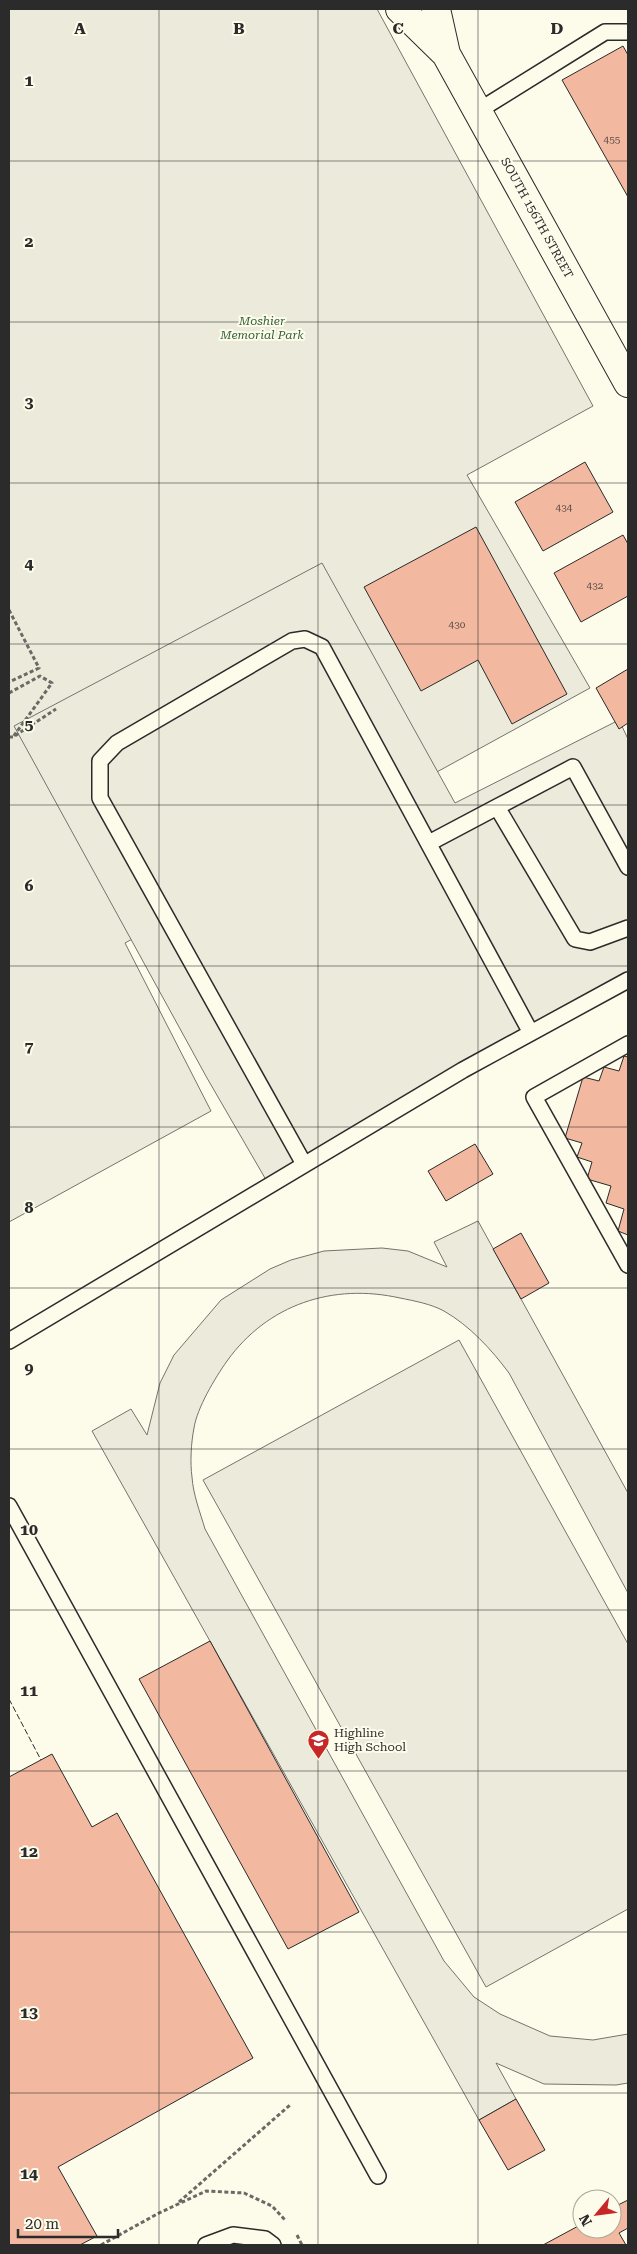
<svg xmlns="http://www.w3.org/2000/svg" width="637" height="2254" font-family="'Roboto Serif',serif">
<rect width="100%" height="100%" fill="#fdfbea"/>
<!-- green -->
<path fill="#ecebdb" stroke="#74746e" d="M9 9H377L593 406 467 475 590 688 125 943 211 1111 9 1222Z
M478 1221 628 1493V1593L509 1373C491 1349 470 1326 444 1311 431 1304 415 1301 400 1298 333 1283 268 1304 227 1361 215 1378 197 1408 194 1428 191 1443 190 1463 192 1477 193 1494 200 1512 205 1529L444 1961 474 1997 500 2014 550 2036 593 2040 628 2034V2083L616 2085 544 2084 496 2063 516 2099 479 2120 92 1431 131 1409 147 1435 160 1383 174 1355 221 1300 270 1269 291 1260 324 1251 382 1248 408 1251 447 1267 434 1242Z
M459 1340 628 1644V1909L486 1987 203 1480Z"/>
<!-- parking -->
<path fill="#eceadb" stroke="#74746e" d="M322 563 455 803 619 720 628 739V978L269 1185 207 1078 14 726Z"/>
<!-- building -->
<path fill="#f2b8a0" stroke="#2b2b2b" d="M623 46 628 55V197L562 80Z
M585 462 613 512 543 551 515 502Z
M476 527 567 694 512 724 478 660 421 691 364 587Z
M623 535 628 544V596L581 622 554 573Z
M628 669V723L619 729 596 688Z
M624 1056 628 1057V1235L618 1231 624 1209 606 1203 611 1186 587 1179 592 1162 577 1157 582 1143 565 1138 583 1077 599 1081 604 1067 619 1071Z
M475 1144 493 1174 446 1201 428 1171Z
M521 1233 549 1283 521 1299 493 1249Z
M210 1641 359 1912 288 1949 139 1679Z
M52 1754 92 1827 117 1813 253 2058 58 2167 97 2236 80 2245H9V1777Z
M516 2099 545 2150 508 2170 479 2120Z
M628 2200V2228L619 2233 626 2245H543L582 2224V2229H612V2208Z"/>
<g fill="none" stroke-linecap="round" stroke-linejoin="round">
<defs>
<path id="lane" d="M478 111 605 32H628
M429 843 497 807
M628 867 573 767 497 807 575 939 590 942 628 928
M628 1044 534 1097 628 1265
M304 1164 100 798V761L117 743 292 641 305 639 322 647 531 1033
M9 1341 463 1070 628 980
M9 1506 378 2176
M206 2245 233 2235 265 2239 273 2245"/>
<path id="secondary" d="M400 9 446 54 628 383
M436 9 446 54"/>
</defs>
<!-- lane casing -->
<use href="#lane" stroke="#2b2b2b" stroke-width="18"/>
<!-- secondary casing -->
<use href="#secondary" stroke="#2b2b2b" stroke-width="30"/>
<!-- path -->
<path stroke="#6a6964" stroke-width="3" stroke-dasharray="4 2.5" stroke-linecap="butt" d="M9 610 39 668 9 682
M9 693 40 676 52 683 13 737
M9 737H13L56 709
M179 2202 290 2105
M297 2235 302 2245
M101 2245 159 2213 206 2191 244 2193 272 2206 285 2220"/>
<!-- lane -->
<use href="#lane" stroke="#fdfbea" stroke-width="15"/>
<!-- secondary -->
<use href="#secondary" stroke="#fdfbea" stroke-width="28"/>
<!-- fence -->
<path stroke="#2b2b2b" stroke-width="1" stroke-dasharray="6 2.5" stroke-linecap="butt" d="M9 1699 41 1760"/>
</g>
<!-- grid -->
<path fill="none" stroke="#2b2b2b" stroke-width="1" stroke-opacity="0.55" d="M159 9V2245M318 9V2245M478 9V2245M9 161H628M9 322H628M9 483H628M9 644H628M9 805H628M9 966H628M9 1127H628M9 1288H628M9 1449H628M9 1610H628M9 1771H628M9 1932H628M9 2093H628"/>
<!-- icons -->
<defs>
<symbol id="school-pin" viewBox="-11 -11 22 30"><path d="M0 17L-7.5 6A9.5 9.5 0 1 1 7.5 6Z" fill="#c62828" stroke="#fdfbea"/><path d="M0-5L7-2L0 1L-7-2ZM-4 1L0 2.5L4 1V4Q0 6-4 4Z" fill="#fff"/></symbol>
</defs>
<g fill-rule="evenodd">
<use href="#school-pin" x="306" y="1728" width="25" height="34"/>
</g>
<g text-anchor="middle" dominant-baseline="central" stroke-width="4" stroke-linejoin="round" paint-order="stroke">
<!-- number labels -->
<g font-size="10" fill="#5d4e48">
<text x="612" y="139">455</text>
<text x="564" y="507">434</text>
<text x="595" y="585">432</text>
<text x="457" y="624">430</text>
</g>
<!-- street labels -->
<g font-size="12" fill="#2b2b2b" stroke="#fdfbea">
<text transform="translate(537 218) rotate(61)">SOUTH 156TH STREET</text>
</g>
<!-- park labels -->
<g font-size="12" font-style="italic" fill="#34623c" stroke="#fdfbea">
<text x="262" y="321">Moshier<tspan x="262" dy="14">Memorial Park</tspan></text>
</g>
<!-- poi labels -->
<g font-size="12" fill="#2b2b2b" stroke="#fdfbea" text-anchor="start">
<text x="334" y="1733">Highline<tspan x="334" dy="14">High School</tspan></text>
</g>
</g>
<g font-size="16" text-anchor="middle" font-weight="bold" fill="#2b2b2b" stroke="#fdfbea" stroke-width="4" stroke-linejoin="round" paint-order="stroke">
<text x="80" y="34">A</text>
<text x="239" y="34">B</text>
<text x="398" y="34">C</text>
<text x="557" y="34">D</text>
<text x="29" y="86">1</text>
<text x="29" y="247">2</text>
<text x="29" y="408">3</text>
<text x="29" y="569">4</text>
<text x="29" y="730">5</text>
<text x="29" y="891">6</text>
<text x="29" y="1052">7</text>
<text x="29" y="1213">8</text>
<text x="29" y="1374">9</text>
<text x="29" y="1535">10</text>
<text x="29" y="1696">11</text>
<text x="29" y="1857">12</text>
<text x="29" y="2018">13</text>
<text x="29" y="2179">14</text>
</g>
<!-- border -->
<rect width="637" height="2254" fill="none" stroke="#2b2b2b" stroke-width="20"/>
<!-- north arrow -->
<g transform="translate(597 2214) rotate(241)"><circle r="24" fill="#fdfbea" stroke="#a9a89e"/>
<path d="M0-4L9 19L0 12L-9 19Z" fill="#c62828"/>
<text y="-8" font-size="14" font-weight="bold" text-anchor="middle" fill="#2b2b2b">N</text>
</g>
<!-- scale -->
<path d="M18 2229v8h100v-8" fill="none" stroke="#2b2b2b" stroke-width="2.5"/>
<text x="25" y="2229" font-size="15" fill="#2b2b2b" stroke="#fdfbea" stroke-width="4" paint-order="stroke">20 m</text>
</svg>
